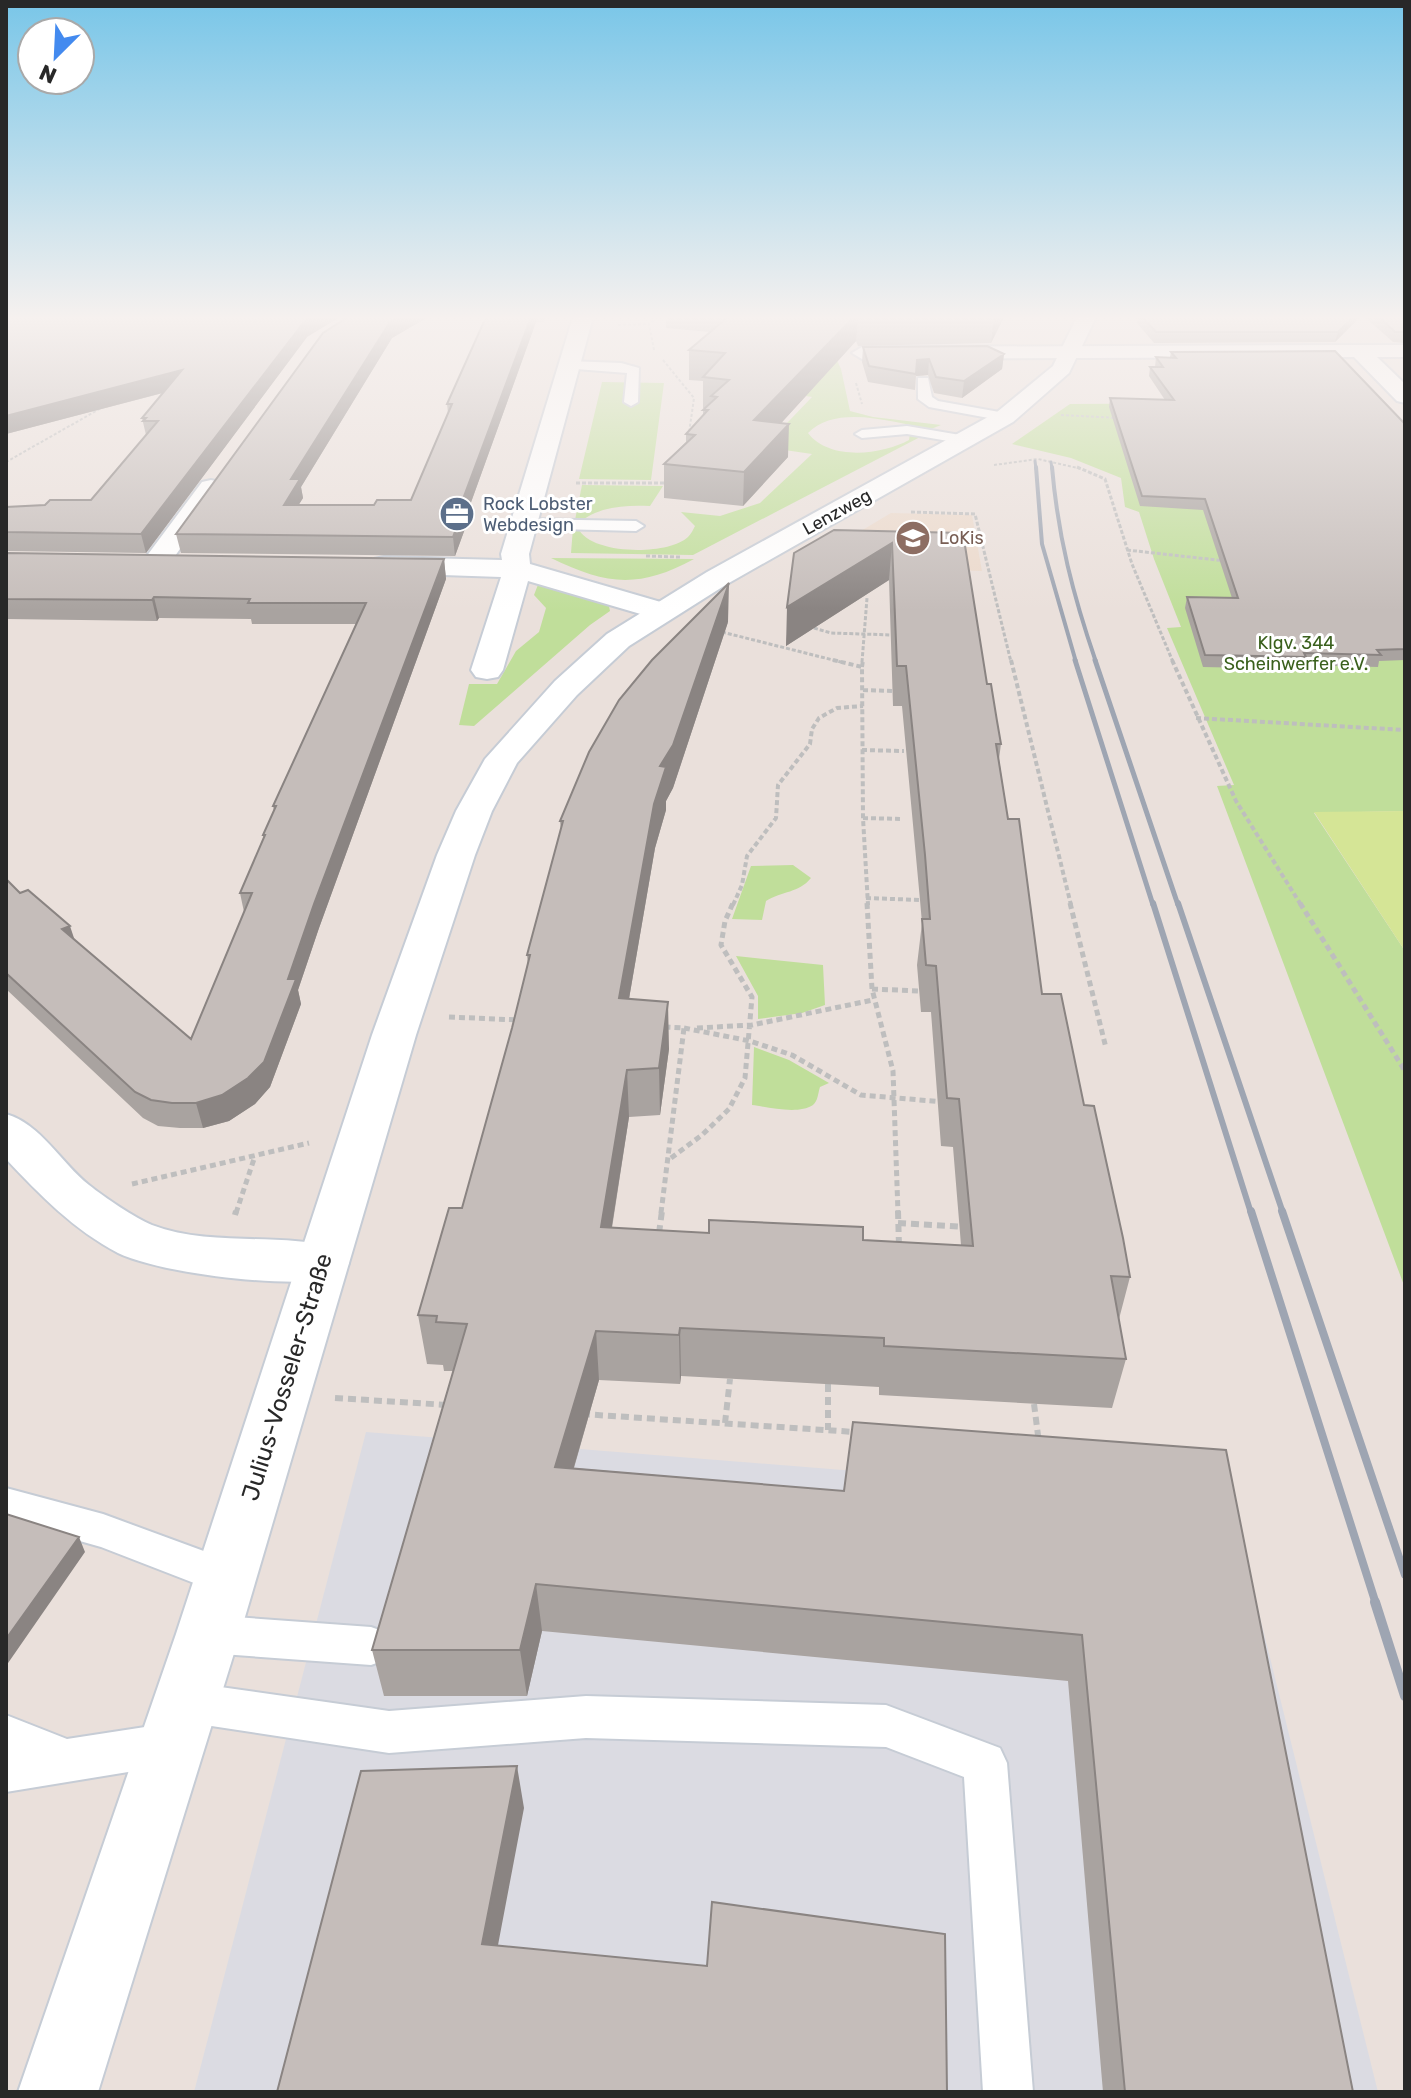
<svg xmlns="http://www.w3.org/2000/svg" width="1411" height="2098" font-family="Rubik,sans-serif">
<rect width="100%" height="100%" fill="#eae0db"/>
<!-- industrial -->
<path fill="#dbdbe2" d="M366 1432 1231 1501 1378 2092H194Z"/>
<!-- education -->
<path fill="#ebd9cb" d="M891 513 972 515 982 571 832 567 811 561Z"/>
<!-- green -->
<path fill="#c0de9a" d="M827 339 841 369 850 411 873 417 941 425 931 429C896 423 836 403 808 433 829 461 882 455 909 440L910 433 924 435 693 555 571 553 573 528H578C590 555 668 556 688 537 691 534 693 530 695 526L681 512 720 516 760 503 812 454 764 447 812 397 773 391Z
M602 382 664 383 651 480 579 479Z
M1241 403 1405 562V811L1314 813 1405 951V1288L1217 786 1234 785 1167 628 1181 627 1154 559 1139 512 1125 507 1121 478 1071 458 1012 444 1070 404Z
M582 485 663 486 650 506C626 505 600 506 580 522L575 520Z
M551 558 694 559C639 589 606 585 551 558Z
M539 582 608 602 610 611 590 625 474 726 459 725 469 684H497L516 651 539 632 546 608 534 595Z
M793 865 811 878C799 893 782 891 766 901L762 920 732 919 751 866Z
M736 956 823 965 825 1005 802 1013 758 1019V996Z
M754 1047 789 1060 829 1083 820 1087C818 1093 818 1101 813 1105 798 1115 768 1107 752 1105Z"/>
<!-- pitch -->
<path fill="#d5e596" d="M1405 811V951L1314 812Z"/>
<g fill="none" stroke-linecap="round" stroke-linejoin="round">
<defs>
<path id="lane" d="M568 361 621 363 639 368 638 402 631 406 624 402 627 373 563 368 561 365Z
M918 378H928L932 397 938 401 1005 413 1012 417 1005 421 929 407 918 399Z
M907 426 966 436 973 440 966 444 907 434 862 438 855 434 862 430Z
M523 519 636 521 644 526 636 531 517 528 515 524Z
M6 1488 103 1514 239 1564 245 1577 239 1590 225 1595 101 1547 6 1520Z
M208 1615 371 1627 385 1632 391 1646 385 1660 371 1665 208 1653 194 1647 188 1634 194 1621Z
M185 1682 389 1711 586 1696 886 1705 1000 1748 1007 1763 1033 2092H983L964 1777 886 1747 586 1738 389 1753 185 1722 170 1716 164 1702 170 1688Z
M6 1715 67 1739 171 1723 186 1729 192 1744 186 1759 171 1765 6 1792Z"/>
<path id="street" d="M573 317H593L529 554 530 564 671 605 676 611 671 617 661 620 528 581 503 670 498 677 487 679 476 677 471 670 501 577 384 573 374 571 370 565 374 559 384 557 502 560 501 554Z
M1358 345H1405V357H1377L1405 384V403L1397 401 1354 357 862 359 852 353 862 347Z
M211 480 220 482 223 487 166 569 156 571 146 569 142 563 146 557 202 482Z
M6 1114C41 1124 61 1163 89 1185 104 1197 135 1218 152 1225 213 1248 280 1231 341 1249L349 1263 341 1277C297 1290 161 1274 118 1253 74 1230 40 1195 6 1159Z"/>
<path id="secondary" d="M1077 317H1096L1069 373 1013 422 727 584 629 646 577 695 517 763 492 811 475 855 416 1035 240 1634 98 2092H18L176 1634 372 1035 437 855 456 811 485 759 555 681 607 634 707 572 997 412 1053 366Z"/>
</defs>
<!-- lane casing -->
<use href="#lane" stroke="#c6ccd5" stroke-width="4"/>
<!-- street casing -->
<use href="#street" stroke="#c6ccd5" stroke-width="4"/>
<!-- secondary casing -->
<use href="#secondary" stroke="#c6ccd5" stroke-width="4"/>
<!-- path-far4 -->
<path stroke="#bebebe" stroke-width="2" stroke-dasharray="3 2" stroke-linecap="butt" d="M618 325 649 324
M654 350 649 324 659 317
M663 360 694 398 689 433
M856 383 862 404
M1061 415 1118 418
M6 462 103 407
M994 465 1038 459 1082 469"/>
<!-- path-far3 -->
<path stroke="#bebebe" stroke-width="3" stroke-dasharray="4 2" stroke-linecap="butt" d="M1077 467 1105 479 1132 564 1173 662
M576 483H669
M911 512 975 514 1011 662
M1127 550 1226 561
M646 556 680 557
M814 628 831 633 893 635
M722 632 841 662
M862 662 867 598"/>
<!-- path-far2 -->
<path stroke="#bebebe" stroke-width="4" stroke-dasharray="5 3" stroke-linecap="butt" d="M833 660 862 667 863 818 868 905
M1011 660 1071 905
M1172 660 1236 801 1301 905
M862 667 863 660
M863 690 893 691
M1196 718 1405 730
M862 750 904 751
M863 818 902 819
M866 898 920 900
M733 905 742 885 747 856 776 818 778 785 810 744 812 729 819 718 837 708 863 706"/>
<!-- path-far1 -->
<path stroke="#bebebe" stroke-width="5" stroke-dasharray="6 4" stroke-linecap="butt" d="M867 903 872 989 893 1071 898 1213
M1070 903 1106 1048
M1300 903 1405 1071
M872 989 919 991
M449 1017 519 1020
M684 1028 750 1041 792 1055 861 1095 944 1102
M697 1028 752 1025 873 1000
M671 1158 702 1135 729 1109 745 1078 752 997 721 945 725 921 733 903
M132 1184 309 1143
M236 1213 255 1156
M661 1213 684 1028 665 1027"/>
<!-- path -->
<path stroke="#bebebe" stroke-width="6" stroke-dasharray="8 5" stroke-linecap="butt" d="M898 1211 899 1246
M235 1215 236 1211
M898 1223 965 1227
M659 1233 662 1211
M828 1384V1430
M335 1398 448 1405
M1034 1404 1039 1443
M582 1414 855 1432
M725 1423 730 1379"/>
<!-- lane -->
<use href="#lane" fill="#fff" fill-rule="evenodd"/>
<!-- street -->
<use href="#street" fill="#fff" fill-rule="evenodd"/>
<!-- secondary -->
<use href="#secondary" fill="#fff" fill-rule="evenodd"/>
<!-- rail-far5 -->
<path stroke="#9ea5b2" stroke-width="3" d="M1035 461 1036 469
M1051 462 1052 469"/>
<!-- rail-far4 -->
<path stroke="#9ea5b2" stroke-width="4" d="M1036 467 1042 544 1076 662
M1052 467C1058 537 1073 595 1096 662"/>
<!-- rail-far3 -->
<path stroke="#9ea5b2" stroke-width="5" d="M1075 660 1153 905
M1095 660 1178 905"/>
<!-- rail-far2 -->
<path stroke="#9ea5b2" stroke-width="6" d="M1153 903 1251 1213
M1178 903 1283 1213"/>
<!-- rail-far1 -->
<path stroke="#9ea5b2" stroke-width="8" d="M1251 1211 1376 1604
M1282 1211 1405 1575"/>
<!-- rail -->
<path stroke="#9ea5b2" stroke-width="10" d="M1375 1602 1405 1696"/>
</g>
<!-- wall -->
<path fill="#a9a3a0" d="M6 317 307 337 146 553 6 551V507L45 505 91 500 146 435 142 418 163 393 6 434Z
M348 317H428L392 338 301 487 303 498 298 505H374L411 500 448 413 447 404 486 317H546L544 322H536L465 519 466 526 455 556 181 553 176 534Z
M666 317H1004L991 343 858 346 856 341 781 423 788 457 743 506 664 498V464L686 442V434L703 416V410L705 408H703V381L689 380V350L710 332 666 328Z
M1138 317H1360L1335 342 1154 343 1137 323Z
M1365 317H1405V343L1393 342Z
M863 347 1004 354 1002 369 962 398 934 393 928 375 916 376 915 390 868 382 862 362Z
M1171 352 1405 424V660L1379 661 1378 667 1304 665 1303 669 1203 667 1185 608 1187 597 1232 598 1203 510 1140 506 1109 407 1110 398 1165 400 1149 376 1150 367H1155L1156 357H1170Z
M963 533 987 684 1001 744 999 759 1008 819 1042 994 1084 1105 1130 1277 1119 1319 1126 1359 1112 1408 879 1395V1387L681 1376 680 1384 599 1380 574 1468 844 1491 1226 1450 1353 2092H1103L1068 1681 542 1631 527 1696H384L372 1650 453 1371H444L443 1365 427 1364 418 1315 462 1208 512 1028 528 965 527 955 561 830 560 821 728 622 673 788 666 801V810L655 848 629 999 669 1049 660 1115 629 1117 612 1228 961 1245 953 1147 941 1146 931 1012H921L917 965 922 923 920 900 902 706H893L889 580 786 646 794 553Z
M6 553 444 559 446 579 319 928 298 990 301 1004 270 1087 255 1104 229 1121 203 1128H180L158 1126 143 1118 6 989V879L20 893 191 1039 244 912 240 893 264 839 263 835 274 811 273 806 356 624H252L251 619 159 618 157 621 6 619Z"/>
<!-- shaded-wall -->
<path fill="#8a8482" d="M312 317H340L307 337 146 553 141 534 304 322Z
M399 317H428L392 338 301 487 303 498 287 524 284 505 291 479 390 322Z
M531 317H536V322L465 519 466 526 455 556 453 537 460 507Z
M854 317H858L856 341 754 453V420Z
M994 317H1004L991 343Z
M1353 317H1360L1335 342 1338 332Z
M1004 354 1002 369 962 398 964 381Z
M929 359 928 375 916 376 917 360Z
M182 370 185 387 6 434V416Z
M789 424 788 457 743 506 744 472Z
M892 543 889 580 786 646 787 607Z
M444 559 446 579 319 928 298 990 301 1004 270 1087 255 1104 229 1121 203 1128 196 1103 314 904Z
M729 583 728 622 673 788 666 801V810L655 848 621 1045 619 998 660 766Z
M154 597 159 618 157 621 152 600Z
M70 926 78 950 62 929Z
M668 1002 669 1049 660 1115 659 1068Z
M627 1070 629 1117 604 1276 601 1227Z
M680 1328 681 1376 680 1384 679 1335Z
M596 1331 599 1380 560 1515 555 1467Z
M79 1537 85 1552 6 1666V1639Z
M536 1584 542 1631 527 1696 520 1650Z
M517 1766 524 1808 491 1982 482 1944Z"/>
<!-- building -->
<path fill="#c5bdba" stroke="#8a8482" stroke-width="2" d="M6 317H312L304 322 141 534 6 532V507L45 505 50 500H91L158 421H143L146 418H142L182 370 6 416Z
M348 317H399L390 322 291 479H300L284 505H374L377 500H411L452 404H447L486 317H531L460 507H464L453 537 176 534 323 333Z
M728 317H854L754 420 789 424 744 472 664 464 695 435 686 434 708 410H703L717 397 711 396 729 380 703 377 725 353 689 350Z
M1142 317H1353L1338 332H1156Z
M1379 317H1405V332H1395Z
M987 346 1004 354 964 381 936 377 929 359 917 360 916 374 869 366 863 347Z
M1335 351 1405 424V649L1377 650 1381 655 1304 653 1306 657 1205 655 1187 597 1238 598 1205 499 1142 496 1110 398 1174 400 1150 367H1163L1156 357 1176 358 1171 352Z
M834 530 963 533 987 684H991L997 721 1001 744H996L1008 819H1019L1042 994H1061L1084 1105 1094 1106 1123 1238 1130 1277 1111 1276 1126 1359 884 1346V1338L680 1328 679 1335 596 1331 555 1467 844 1491 853 1422 1226 1450 1353 2092H1125L1082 1635 536 1584 520 1650H372L467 1324 436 1322 437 1316 418 1315 449 1208H462L512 1028 530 955H527L563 821H560L589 752 619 700 652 660 729 583 673 745 660 766 666 767 654 804 619 998 668 1002 659 1068 627 1070 601 1227 709 1233V1220L863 1227V1240L973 1246 959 1099 947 1098 936 966 926 965 922 919H930L925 855 906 666H897L892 543 787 607 794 553Z
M6 553 444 559 314 904 288 979H296L264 1062 248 1078 222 1095 196 1103H172L151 1100 135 1092 6 973V879L20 893 28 890 70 926 62 929 191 1039 252 893H240L265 835H263L276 806H273L366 603H248L250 599 154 597 152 600 6 599Z
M6 1514 79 1537 6 1639Z
M517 1766 482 1944 707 1966 712 1902 945 1934 947 2092H277L361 1771Z"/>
<!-- sky -->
<linearGradient id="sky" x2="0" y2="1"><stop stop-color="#79c6e8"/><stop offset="0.52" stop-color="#f6f1ef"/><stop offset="1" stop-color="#f6f1ef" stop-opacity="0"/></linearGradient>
<rect width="1411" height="611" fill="url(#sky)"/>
<!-- icons -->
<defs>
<symbol id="office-disc" viewBox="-11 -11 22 22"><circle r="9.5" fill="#5c6f8a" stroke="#fff"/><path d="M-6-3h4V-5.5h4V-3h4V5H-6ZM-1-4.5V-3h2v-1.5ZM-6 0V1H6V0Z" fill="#fff"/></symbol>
<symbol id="school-disc" viewBox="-11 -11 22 22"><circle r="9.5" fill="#8d6e63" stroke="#fff"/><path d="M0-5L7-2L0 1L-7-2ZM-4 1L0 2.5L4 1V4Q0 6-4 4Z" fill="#fff"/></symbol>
</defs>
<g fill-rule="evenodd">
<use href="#office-disc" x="437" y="494" width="40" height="40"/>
<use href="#school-disc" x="893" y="518" width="40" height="40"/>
</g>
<g text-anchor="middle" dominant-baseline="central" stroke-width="6" stroke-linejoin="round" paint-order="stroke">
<!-- far-service labels -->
<g font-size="18" fill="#4e5e75" stroke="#fff" text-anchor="start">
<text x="483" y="504">Rock Lobster<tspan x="483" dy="21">Webdesign</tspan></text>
</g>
<!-- far-street labels -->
<g font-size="18" fill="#282828" stroke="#fff">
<text transform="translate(837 512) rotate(-29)">Lenzweg</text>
</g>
<!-- far-education labels -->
<g font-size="18" fill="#785e54" stroke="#fff" text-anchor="start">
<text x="939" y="538">LoKis</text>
</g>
<!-- far-park labels -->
<g font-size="18" fill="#3a601d" stroke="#fff">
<text x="1296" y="643">Klgv. 344<tspan x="1296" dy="21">Scheinwerfer e.V.</tspan></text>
</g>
<!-- near-street labels -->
<g font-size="24" fill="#282828" stroke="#fff">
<text transform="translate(287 1377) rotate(-73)">Julius-Vosseler-Straße</text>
</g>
</g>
<!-- border -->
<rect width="1411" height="2098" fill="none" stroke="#282828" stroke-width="16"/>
<!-- north arrow -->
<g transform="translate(56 56) rotate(204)"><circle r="38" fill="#ffffff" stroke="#a9a9a9" stroke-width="2"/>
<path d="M0-6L14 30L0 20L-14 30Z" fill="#438aef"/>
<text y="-12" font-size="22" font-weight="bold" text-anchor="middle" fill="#282828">N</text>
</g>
</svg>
